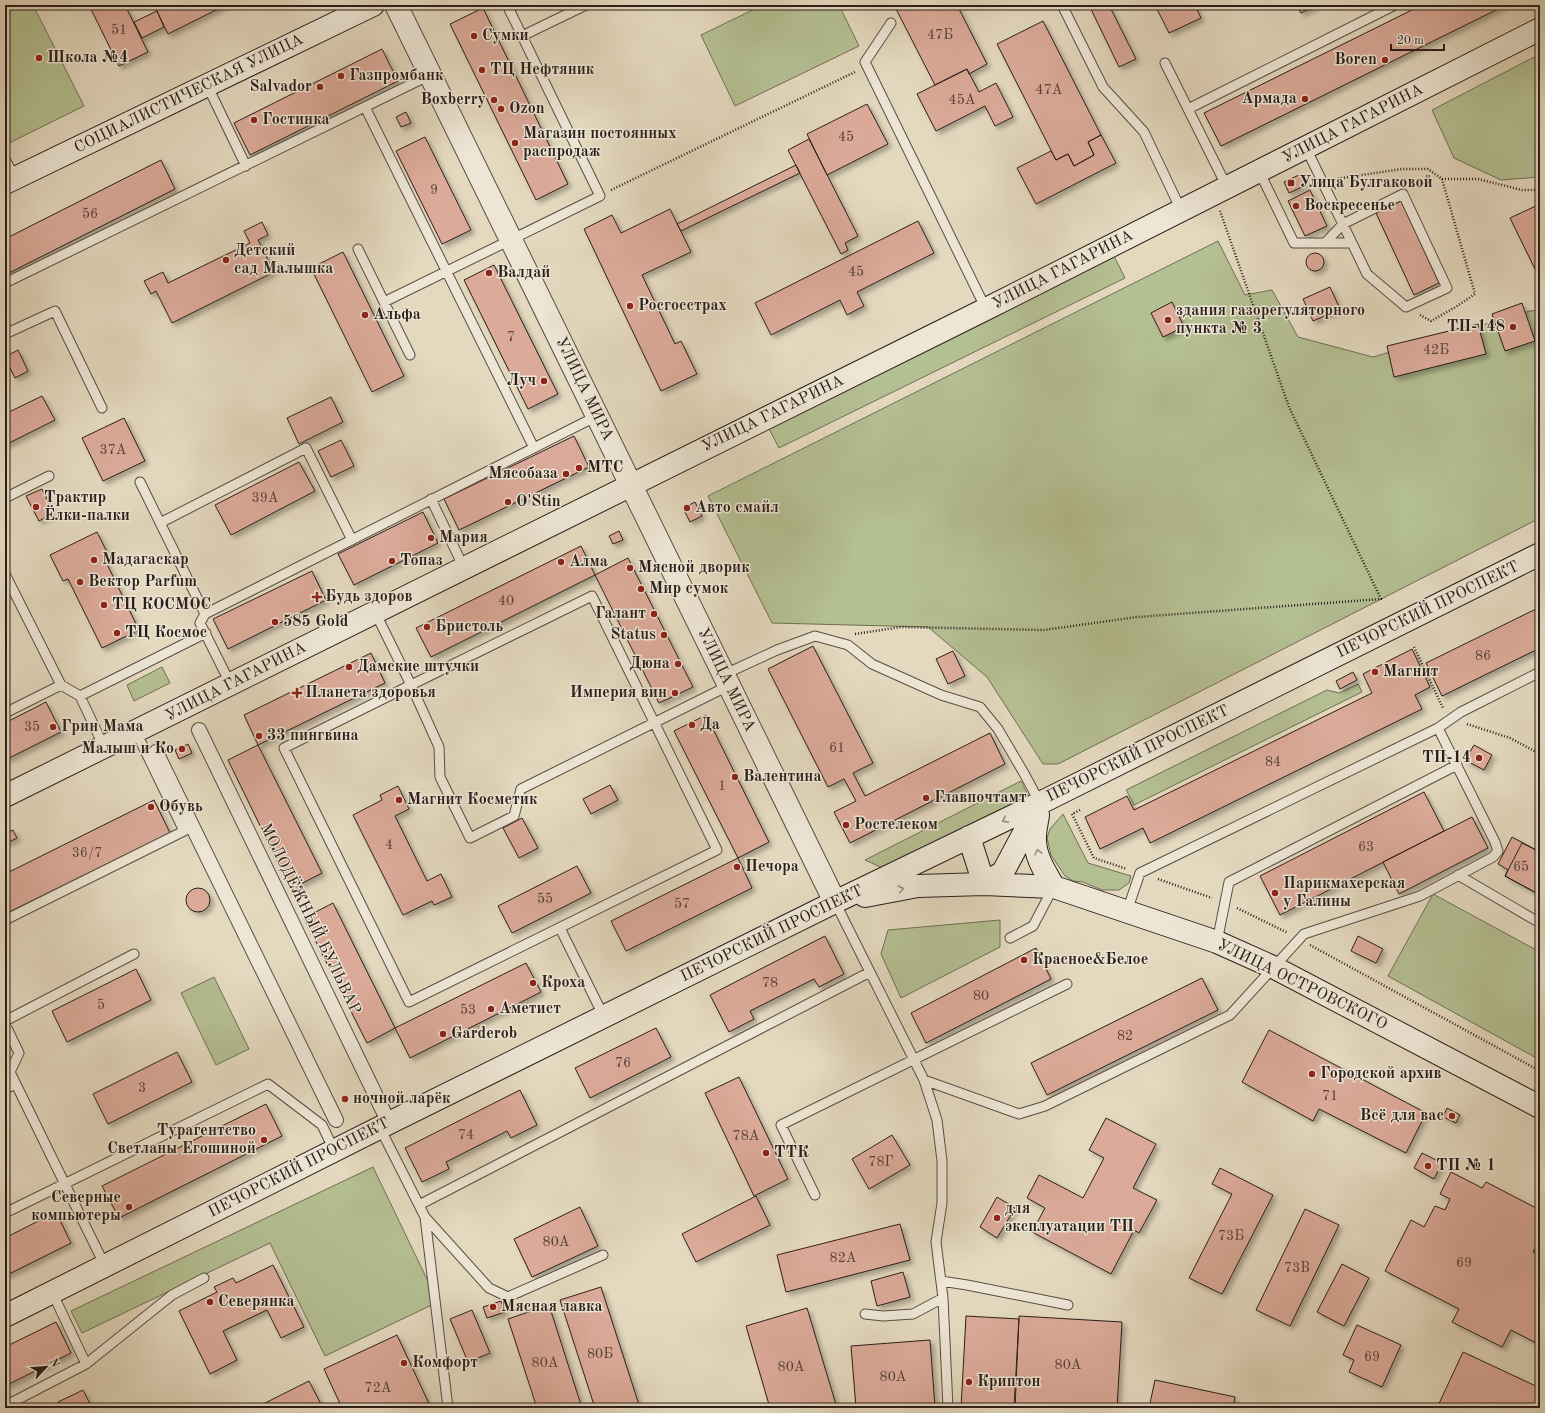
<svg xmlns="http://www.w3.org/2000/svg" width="1545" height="1413" font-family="'Old Standard TT',serif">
<defs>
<filter id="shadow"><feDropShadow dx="3.5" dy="3.5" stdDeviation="2" flood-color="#0004"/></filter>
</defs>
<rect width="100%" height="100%" fill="#e4d9bf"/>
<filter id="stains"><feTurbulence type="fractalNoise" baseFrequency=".005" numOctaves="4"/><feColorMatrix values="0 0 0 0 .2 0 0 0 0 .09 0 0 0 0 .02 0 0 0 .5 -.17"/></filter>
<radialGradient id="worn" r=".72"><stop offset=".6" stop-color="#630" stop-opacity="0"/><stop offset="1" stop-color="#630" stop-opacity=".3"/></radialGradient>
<!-- green -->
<path fill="#b4bf92" stroke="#706e56" d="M5 5H33L84 106 5 145Z
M763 5H839L859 46 735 106 701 35Z
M1540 54V177L1501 180 1454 158 1432 110Z
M1218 241 1245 295 1272 290 1298 337 1373 357 1530 311 1540 310V518L1058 764H1043L987 677 928 627 772 623 708 496Z
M1114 256 1125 278 779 448 768 427Z
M162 667 170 683 134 701 127 685Z
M1358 684 1362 692 1134 805 1126 790 1327 690 1339 693Z
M1021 781 1029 797 885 869 865 860Z
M1063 814 1088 863 1131 876 1129 883 1119 890H1102L1083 882 1073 881 1065 876 1051 855 1047 838 1050 829Z
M1433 894 1540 952V1060L1388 976Z
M1000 920V947L901 998 881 954 888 930Z
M214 977 249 1049 216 1065 181 993Z
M373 1167 438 1302 325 1356 270 1243 82 1333 71 1311Z"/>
<!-- building -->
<path fill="#dbaa99" stroke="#2b1e1a" filter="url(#shadow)" d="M89 5H125L148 52 119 66Z
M154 5H226L168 34Z
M894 5H957L987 64 969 74 967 69 935 85Z
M1089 5H1109L1136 59 1119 67Z
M1155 5H1195L1201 18 1169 33Z
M1297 5H1317L1301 13Z
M1422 5H1506L1221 146 1204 113Z
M483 8 568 184 536 200 450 24Z
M157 11 164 27 142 38 134 22Z
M1043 21 1101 135 1088 142 1094 155 1074 166 1068 154 1056 160 997 44Z
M382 49 398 81 250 155 234 123Z
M967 69 979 92 996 83 1013 117 995 126 985 106 936 131 917 94Z
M867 104 888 144 827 175 807 134Z
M406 112 411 123 401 127 396 117Z
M1101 135 1116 163 1036 204 1017 168 1051 151 1056 160 1068 154 1074 166 1094 155 1088 142Z
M425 137 471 230 442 244 396 151Z
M809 139 858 236 845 243 848 250 841 254 788 150Z
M161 160 175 189 5 275V239Z
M796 165 800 173 681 231 677 224Z
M1301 174 1306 185 1289 193 1284 182Z
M1310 190 1327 226 1305 236 1288 201Z
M1401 201 1439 283 1414 295 1376 213Z
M1540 204V266L1535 269 1510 218Z
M670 209 691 252 642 275 675 344 681 341 697 374 661 391 584 229 612 215 621 233Z
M918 221 934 253 857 292 864 306 847 315 840 300 771 335 755 303Z
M262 222 268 235 258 240 274 272 172 323 156 291 151 294 144 281 163 272 168 283 250 243 244 231Z
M343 252 404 376 372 392 311 268Z
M1306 262a9 9 0 1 1 18 0a9 9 0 1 1-18 0Z
M494 265 558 394 528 409 464 280Z
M1330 287 1340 309 1313 321 1303 299Z
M1172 302 1184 327 1163 337 1151 313Z
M1522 303 1535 341 1505 351 1492 314Z
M1478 324 1486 354 1394 377 1387 346Z
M18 350 28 371 15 378 5 357Z
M42 396 55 420 5 445V414Z
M331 397 343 422 299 444 287 418Z
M124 418 145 461 103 481 82 438Z
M574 436 589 467 459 530 444 499Z
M341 440 354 466 331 477 318 451Z
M299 462 315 491 231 535 215 505Z
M42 489 54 513 39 521 26 496Z
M695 502 702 516 690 522 683 508Z
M423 512 438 543 354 585 338 554Z
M619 531 623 540 613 544 609 536Z
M97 532 110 558 105 560 139 630 102 648 68 579 63 581 50 555Z
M581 546 595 575 431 657 416 628Z
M628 558 693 687 659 703 595 575Z
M312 571 326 600 228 649 213 619Z
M1540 607V648L1442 696 1426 663Z
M813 646 873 763 853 773 865 796 990 733 1005 764 850 843 834 812 856 801 844 779 828 787 768 669Z
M1412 649 1430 687 1415 695 1422 709 1150 843 1143 828 1100 849 1085 817 1127 796 1134 810 1372 693 1363 674Z
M953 651 965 676 948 684 936 659Z
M371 653 385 683 258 745 244 715Z
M1353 672 1357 680 1340 689 1336 681Z
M46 702 61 732 5 760V723Z
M706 715 769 842 738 858 674 731Z
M188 744 192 753 179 759 175 750Z
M258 745 322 873 291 889 228 760Z
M1474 745 1492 755 1484 770 1465 760Z
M610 785 618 800 591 814 583 799Z
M398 786 409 809 395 816 427 881 441 874 452 897 434 905 432 901 403 915 353 815 382 800 380 795Z
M1424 792 1444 831 1280 915 1260 876Z
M154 800 170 833 5 914V874Z
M1472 817 1488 848 1399 894 1383 862Z
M522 818 538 848 519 858 503 828Z
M13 830 17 838 5 844V834Z
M1512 837 1540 852V895L1505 876 1508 870 1498 864Z
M1522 843 1540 852V895L1505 876Z
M738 858 752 888 626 951 611 921Z
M577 866 591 893 512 933 498 906Z
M186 900a12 12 0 1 1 24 0a12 12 0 1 1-24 0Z
M333 903 395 1028 367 1043 304 918Z
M825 936 844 974 819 987 814 979 750 1011 754 1019 729 1032 710 995Z
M1358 936 1383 949 1376 963 1351 951Z
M1036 948 1051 979 926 1043 911 1013Z
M526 963 541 992 410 1058 395 1028Z
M136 969 151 1000 67 1042 52 1011Z
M1202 978 1218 1010 1047 1095 1031 1063Z
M656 1028 671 1057 590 1098 575 1068Z
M1269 1030 1426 1113 1406 1153 1319 1109 1313 1121 1242 1082Z
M177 1052 192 1082 108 1124 93 1094Z
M739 1077 788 1179 754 1196 705 1093Z
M520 1090 537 1125 511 1138 507 1131 446 1162 449 1169 422 1182 405 1148Z
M266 1104 282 1136 119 1218 102 1186Z
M1447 1108 1460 1115 1456 1123 1443 1117Z
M1106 1118 1156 1144 1133 1188 1157 1200 1139 1233 1134 1230 1111 1274 1032 1232 1045 1208 1027 1198 1039 1175 1083 1198 1104 1158 1089 1150Z
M892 1135 910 1165 869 1189 852 1159Z
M1422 1153 1442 1163 1434 1179 1414 1168Z
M1220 1168 1273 1195 1222 1294 1189 1278 1232 1194 1212 1184Z
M1451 1172 1482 1188 1486 1182 1540 1210V1239L1533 1252 1540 1256V1345L1511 1330 1502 1347 1452 1322 1459 1309 1385 1271 1411 1220 1424 1227 1435 1206 1445 1210 1450 1199 1440 1194Z
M756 1196 770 1225 696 1262 682 1234Z
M997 1197 1015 1208 997 1238 980 1227Z
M580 1207 598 1246 532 1277 514 1239Z
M1305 1209 1339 1225 1290 1326 1256 1310Z
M56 1212 71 1243 5 1276V1238Z
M900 1224 910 1260 786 1292 777 1255Z
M1342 1264 1369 1278 1344 1326 1317 1312Z
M273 1265 304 1327 281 1338 267 1310 223 1331 237 1360 210 1374 179 1311 217 1292 214 1287 233 1278 236 1283Z
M903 1272 910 1297 877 1306 871 1281Z
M601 1287 640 1408H595L560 1300Z
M501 1301 505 1312 487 1318 483 1307Z
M549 1305 582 1408H537L508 1319Z
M807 1308 837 1408H770L746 1326Z
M472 1310 490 1353 468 1362 450 1319Z
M966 1316 1019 1319 1014 1408H961Z
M1019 1316 1122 1322 1117 1408H1015Z
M56 1322 71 1353 5 1386V1347Z
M1357 1325 1401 1345 1382 1387 1349 1372 1354 1360 1343 1355Z
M397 1335 431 1408H342L324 1369Z
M930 1340 935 1408H856L851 1346Z
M1463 1352 1540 1388V1408H1437Z
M1155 1380 1235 1397 1233 1408H1149Z
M309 1381 323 1408H255Z
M83 1390 92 1408H61L58 1402Z"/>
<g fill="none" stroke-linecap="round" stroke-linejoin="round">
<defs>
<path id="service" d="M1062 5 1103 87 1144 132 1181 210
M891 23 865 62 986 309
M522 36 586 5
M1165 63 1188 109
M207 85 246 166
M365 107 534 448
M1306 148 1367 274 1406 307 1447 288 1403 194 1343 224 1325 243
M5 159 15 178
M1259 171 1294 243H1352
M1227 187 1188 109 1395 5
M358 249 384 302 600 196 507 5
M5 283 430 75
M384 302 410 355
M5 334 55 311 102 408
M140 482 205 614 200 623 231 685
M5 498 49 476
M431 499 464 568
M160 523 306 448 352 540
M5 574 61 685 80 696 104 747
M375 612 411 685 592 596 717 850 409 1002 284 748 411 685 439 747 440 777 470 838 514 816 521 789 728 686
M205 614 597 416
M723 675 777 650 815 636 848 645 872 664 941 695 980 707 998 729 1025 775 1040 803
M80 696 206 633
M5 713 61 685
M1458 875 1540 923
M835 902 924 1080 937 1120 942 1161V1203L936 1242 943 1298 948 1408
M1127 911 1140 873 1438 728 1461 712 1540 672
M5 920 184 831 136 732
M560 928 604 1017
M1010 938 1033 926 1053 888
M1217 942 1229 882 1457 765
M5 1021 134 954
M5 1024 19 1053 10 1072 105 1266
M924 1080 1019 1114 1045 1106 1230 1015 1304 934 1420 896 1493 857 1498 851 1495 842 1438 728
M5 1089 16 1084
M380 1128 425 1217 448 1408
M815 1195 781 1125 1067 984
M419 1205 870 972
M5 1213 268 1084 322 1125 334 1150
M425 1217 489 1288 508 1297 603 1255
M941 1281 967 1285 1068 1305
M865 1314 883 1316 913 1314 943 1298
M86 1364 172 1295 204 1278
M5 1406 86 1364 52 1292"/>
<path id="pedestrian" d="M199 730 389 1123
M156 752 336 1120"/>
<path id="tertiary" d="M396 5 835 902"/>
<path id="secondary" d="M5 183 373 5
M5 796 986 309 1540 29
M1038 815C1037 822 1035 830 1035 837 1034 855 1045 872 1054 887
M969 837 984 884 1003 872 1040 803
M865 896 918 886 984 884 1054 887 1217 942 1275 968 1540 1107
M5 1316 389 1123 835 902 1040 803 1540 554"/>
</defs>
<!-- service casing -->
<use href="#service" stroke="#594d43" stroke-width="11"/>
<!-- pedestrian casing -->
<use href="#pedestrian" stroke="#594d43" stroke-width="16"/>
<!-- tertiary casing -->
<use href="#tertiary" stroke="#594d43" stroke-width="24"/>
<!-- secondary casing -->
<use href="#secondary" stroke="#2b1e1a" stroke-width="24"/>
<!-- path -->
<path stroke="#2b1e1a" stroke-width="2.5" stroke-dasharray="1 2" stroke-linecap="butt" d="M1335 179 1402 169H1428L1442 179H1478L1522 190H1540
M611 190 855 72
M1420 315 1431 321 1454 308 1475 294 1442 179
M855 634 901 627 1044 630 1137 617 1381 599 1289 407 1220 211
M1414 647 1443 708
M1467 724 1510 738 1540 754
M1080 810 1072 814 1094 858 1127 869
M1158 879 1212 898
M1237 908 1288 933
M1310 945 1540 1071"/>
<!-- service -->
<use href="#service" stroke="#ede6d5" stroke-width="9"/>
<!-- pedestrian -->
<use href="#pedestrian" stroke="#ede6d5" stroke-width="14"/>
<!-- tertiary -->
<use href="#tertiary" stroke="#ede6d5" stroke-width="22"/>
<!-- secondary -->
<use href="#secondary" stroke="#ede6d5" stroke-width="22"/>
</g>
<!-- one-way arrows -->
<defs><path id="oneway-chevron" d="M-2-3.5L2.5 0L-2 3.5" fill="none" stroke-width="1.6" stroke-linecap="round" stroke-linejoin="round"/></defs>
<g stroke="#968c81">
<use href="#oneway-chevron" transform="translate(1005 820) rotate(154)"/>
<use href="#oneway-chevron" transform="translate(1038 852) rotate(-104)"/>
<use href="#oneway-chevron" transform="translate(901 889) rotate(-11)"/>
</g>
<!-- markers -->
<g fill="#8f2418" stroke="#ede6d5" stroke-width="1.5">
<circle cx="474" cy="36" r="4"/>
<circle cx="39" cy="58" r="4"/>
<circle cx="1385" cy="60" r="4"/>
<circle cx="482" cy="70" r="4"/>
<circle cx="341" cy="76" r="4"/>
<circle cx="320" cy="87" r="4"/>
<circle cx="1305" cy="99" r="4"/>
<circle cx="494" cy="100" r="4"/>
<circle cx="501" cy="109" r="4"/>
<circle cx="254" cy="120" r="4"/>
<circle cx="515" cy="143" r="4"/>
<rect x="1287" y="179" width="8" height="8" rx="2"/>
<circle cx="1296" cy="206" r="4"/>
<circle cx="226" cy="260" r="4"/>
<circle cx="489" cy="273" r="4"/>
<circle cx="630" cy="306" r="4"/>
<circle cx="365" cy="315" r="4"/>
<circle cx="1168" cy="320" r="4"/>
<circle cx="1513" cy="327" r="4"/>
<circle cx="544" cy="381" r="4"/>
<circle cx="579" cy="468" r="4"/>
<circle cx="566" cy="474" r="4"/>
<circle cx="508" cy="502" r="4"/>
<circle cx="36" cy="507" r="4"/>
<circle cx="687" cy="508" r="4"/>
<circle cx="431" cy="538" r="4"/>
<circle cx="94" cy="560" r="4"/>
<circle cx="392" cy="561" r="4"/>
<circle cx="561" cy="562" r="4"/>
<circle cx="630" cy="568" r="4"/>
<circle cx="80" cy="582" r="4"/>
<circle cx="641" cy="589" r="4"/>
<path d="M315 591h4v4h4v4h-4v4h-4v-4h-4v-4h4z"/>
<circle cx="104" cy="605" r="4"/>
<circle cx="654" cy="614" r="4"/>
<circle cx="275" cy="622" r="4"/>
<circle cx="427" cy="627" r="4"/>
<circle cx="117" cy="633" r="4"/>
<circle cx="664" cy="635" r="4"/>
<circle cx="678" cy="664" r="4"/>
<circle cx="349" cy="667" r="4"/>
<circle cx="1375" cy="672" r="4"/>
<path d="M295 687h4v4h4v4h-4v4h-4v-4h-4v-4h4z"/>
<circle cx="675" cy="693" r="4"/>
<circle cx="692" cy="725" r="4"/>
<circle cx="53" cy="727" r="4"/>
<circle cx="259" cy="736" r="4"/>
<circle cx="182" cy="749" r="4"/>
<circle cx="1479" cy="758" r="4"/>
<circle cx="735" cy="777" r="4"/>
<circle cx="926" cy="798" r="4"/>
<circle cx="399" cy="800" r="4"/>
<circle cx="151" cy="807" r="4"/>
<circle cx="846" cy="825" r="4"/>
<circle cx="737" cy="867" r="4"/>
<circle cx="1275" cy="893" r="4"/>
<circle cx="1024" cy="960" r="4"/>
<circle cx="533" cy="983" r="4"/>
<circle cx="491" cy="1009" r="4"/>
<circle cx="443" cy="1034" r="4"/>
<circle cx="1312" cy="1074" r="4"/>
<circle cx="345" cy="1099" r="4"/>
<circle cx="1452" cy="1116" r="4"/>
<circle cx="264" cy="1140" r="4"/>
<circle cx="766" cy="1153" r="4"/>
<circle cx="1428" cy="1166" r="4"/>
<circle cx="129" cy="1207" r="4"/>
<circle cx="997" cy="1218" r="4"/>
<circle cx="210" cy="1302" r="4"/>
<circle cx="493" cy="1307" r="4"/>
<circle cx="404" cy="1363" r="4"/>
<circle cx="969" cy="1382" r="4"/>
</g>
<g text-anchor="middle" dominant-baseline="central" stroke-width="3" stroke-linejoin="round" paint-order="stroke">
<!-- number labels -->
<g font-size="14" fill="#57413a">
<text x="119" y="30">51</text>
<text x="940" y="35">47Б</text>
<text x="1049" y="90">47А</text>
<text x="962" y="100">45А</text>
<text x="846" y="137">45</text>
<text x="434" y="190">9</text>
<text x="90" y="214">56</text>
<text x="856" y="272">45</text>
<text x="511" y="337">7</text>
<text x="1436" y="350">42Б</text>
<text x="113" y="450">37А</text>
<text x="265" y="498">39А</text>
<text x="506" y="601">40</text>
<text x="1483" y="656">86</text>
<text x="32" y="727">35</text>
<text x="837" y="748">61</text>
<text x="1273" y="762">84</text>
<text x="722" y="786">1</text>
<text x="389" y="845">4</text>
<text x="1366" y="847">63</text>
<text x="87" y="853">36/7</text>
<text x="1521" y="867">65</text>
<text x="545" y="899">55</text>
<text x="682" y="904">57</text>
<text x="770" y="983">78</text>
<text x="981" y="996">80</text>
<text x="101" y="1005">5</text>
<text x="468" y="1010">53</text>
<text x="1125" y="1036">82</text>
<text x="623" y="1063">76</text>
<text x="142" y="1088">3</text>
<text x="1330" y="1096">71</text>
<text x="466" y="1135">74</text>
<text x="746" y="1136">78А</text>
<text x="881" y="1162">78Г</text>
<text x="1231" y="1236">73Б</text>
<text x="556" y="1242">80А</text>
<text x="843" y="1258">82А</text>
<text x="1464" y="1263">69</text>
<text x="1297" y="1268">73В</text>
<text x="600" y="1354">80Б</text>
<text x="1372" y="1357">69</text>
<text x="545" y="1363">80А</text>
<text x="1068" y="1365">80А</text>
<text x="791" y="1367">80А</text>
<text x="893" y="1377">80А</text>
<text x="378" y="1388">72А</text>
</g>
<!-- poi labels -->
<g font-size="16" font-weight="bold" fill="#2b1e1a" stroke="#ede6d5" text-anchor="start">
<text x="482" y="36">Сумки</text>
<text x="47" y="58">Школа №4</text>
<text x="1377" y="60" text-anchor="end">Boren</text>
<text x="490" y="70">ТЦ Нефтяник</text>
<text x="349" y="76">Газпромбанк</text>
<text x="312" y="87" text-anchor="end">Salvador</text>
<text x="1297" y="99" text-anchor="end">Армада</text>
<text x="486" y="100" text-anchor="end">Boxberry</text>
<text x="509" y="109">Ozon</text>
<text x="262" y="120">Гостинка</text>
<text x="523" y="134">Магазин постоянных<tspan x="523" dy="18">распродаж</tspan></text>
<text x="1299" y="183">Улица Булгаковой</text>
<text x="1304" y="206">Воскресенье</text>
<text x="234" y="251">Детский<tspan x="234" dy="18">сад Малышка</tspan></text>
<text x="497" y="273">Валдай</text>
<text x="638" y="306">Росгосстрах</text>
<text x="1176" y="311">здания газорегуляторного<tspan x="1176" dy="18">пункта № 3</tspan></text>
<text x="373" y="315">Альфа</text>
<text x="1505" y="327" text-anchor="end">ТП-148</text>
<text x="536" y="381" text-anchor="end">Луч</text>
<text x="587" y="468">МТС</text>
<text x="558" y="474" text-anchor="end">Мясобаза</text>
<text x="44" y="498">Трактир<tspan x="44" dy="18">Ёлки-палки</tspan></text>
<text x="516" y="502">O'Stin</text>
<text x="695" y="508">Авто смайл</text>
<text x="439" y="538">Мария</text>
<text x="102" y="560">Мадагаскар</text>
<text x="400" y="561">Топаз</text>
<text x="569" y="562">Алма</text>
<text x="638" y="568">Мясной дворик</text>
<text x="88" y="582">Вектор Parfum</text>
<text x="649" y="589">Мир сумок</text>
<text x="325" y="597">Будь здоров</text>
<text x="112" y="605">ТЦ КОСМОС</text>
<text x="646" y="614" text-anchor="end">Галант</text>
<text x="283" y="622">585 Gold</text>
<text x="435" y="627">Бристоль</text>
<text x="125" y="633">ТЦ Космос</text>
<text x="656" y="635" text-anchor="end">Status</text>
<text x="670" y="664" text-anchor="end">Дюна</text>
<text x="357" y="667">Дамские штучки</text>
<text x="1383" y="672">Магнит</text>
<text x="305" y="693">Планета здоровья</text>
<text x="667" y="693" text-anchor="end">Империя вин</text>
<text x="700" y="725">Да</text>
<text x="61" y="727">Грин Мама</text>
<text x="267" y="736">33 пингвина</text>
<text x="174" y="749" text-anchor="end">Малыш и Ко</text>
<text x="1471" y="758" text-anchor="end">ТП-14</text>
<text x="743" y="777">Валентина</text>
<text x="934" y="798">Главпочтамт</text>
<text x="407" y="800">Магнит Косметик</text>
<text x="159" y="807">Обувь</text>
<text x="854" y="825">Ростелеком</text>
<text x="745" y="867">Печора</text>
<text x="1283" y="884">Парикмахерская<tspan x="1283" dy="18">у Галины</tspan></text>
<text x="1032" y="960">Красное&amp;Белое</text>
<text x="541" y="983">Кроха</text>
<text x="499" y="1009">Аметист</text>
<text x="451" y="1034">Garderob</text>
<text x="1320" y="1074">Городской архив</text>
<text x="353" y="1099">ночной ларёк</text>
<text x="1444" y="1116" text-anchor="end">Всё для вас</text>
<text x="256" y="1131" text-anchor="end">Турагентство<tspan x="256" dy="18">Светланы Егошиной</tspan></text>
<text x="774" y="1153">ТТК</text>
<text x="1436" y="1166">ТП № 1</text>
<text x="121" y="1198" text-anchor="end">Северные<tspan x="121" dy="18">компьютеры</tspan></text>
<text x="1005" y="1209">для<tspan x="1005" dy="18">эксплуатации ТП</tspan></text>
<text x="218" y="1302">Северянка</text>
<text x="501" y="1307">Мясная лавка</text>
<text x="412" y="1363">Комфорт</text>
<text x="977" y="1382">Криптон</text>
</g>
<!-- street labels -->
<g font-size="16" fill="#2b1e1a" stroke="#ede6d5">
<text transform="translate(189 94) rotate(-26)">СОЦИАЛИСТИЧЕСКАЯ УЛИЦА</text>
<text transform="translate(1353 124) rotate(-27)">УЛИЦА ГАГАРИНА</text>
<text transform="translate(1063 270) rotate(-27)">УЛИЦА ГАГАРИНА</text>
<text transform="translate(584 389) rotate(64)">УЛИЦА МИРА</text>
<text transform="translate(773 414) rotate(-26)">УЛИЦА ГАГАРИНА</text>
<text transform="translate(1428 610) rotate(-26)">ПЕЧОРСКИЙ ПРОСПЕКТ</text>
<text transform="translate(726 680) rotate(64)">УЛИЦА МИРА</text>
<text transform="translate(236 682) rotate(-27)">УЛИЦА ГАГАРИНА</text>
<text transform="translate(1138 754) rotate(-26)">ПЕЧОРСКИЙ ПРОСПЕКТ</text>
<text transform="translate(310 919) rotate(64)">МОЛОДЁЖНЫЙ БУЛЬВАР</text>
<text transform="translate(772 934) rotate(-26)">ПЕЧОРСКИЙ ПРОСПЕКТ</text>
<text transform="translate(1302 985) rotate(26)">УЛИЦА ОСТРОВСКОГО</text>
<text transform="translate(299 1168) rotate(-27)">ПЕЧОРСКИЙ ПРОСПЕКТ</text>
</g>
</g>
<!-- margin -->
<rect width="1545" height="1413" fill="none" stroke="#e4d9bf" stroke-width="20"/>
<rect x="6" y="6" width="1533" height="1401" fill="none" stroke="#2b1e1a" stroke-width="2"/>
<rect x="10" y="10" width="1525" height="1393" fill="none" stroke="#2b1e1a"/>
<!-- north arrow -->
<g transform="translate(46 1367) rotate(64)" stroke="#ede6d5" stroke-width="3" paint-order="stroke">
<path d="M0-3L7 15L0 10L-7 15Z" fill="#2b1e1a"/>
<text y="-6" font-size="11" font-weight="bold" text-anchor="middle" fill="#2b1e1a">N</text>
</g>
<!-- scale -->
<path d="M1391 44v6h53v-6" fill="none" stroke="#2b1e1a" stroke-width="2"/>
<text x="1397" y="44" font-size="12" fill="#2b1e1a" stroke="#ede6d5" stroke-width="3" paint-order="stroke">20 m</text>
<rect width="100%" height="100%" filter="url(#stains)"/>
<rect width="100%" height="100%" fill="url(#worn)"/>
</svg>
